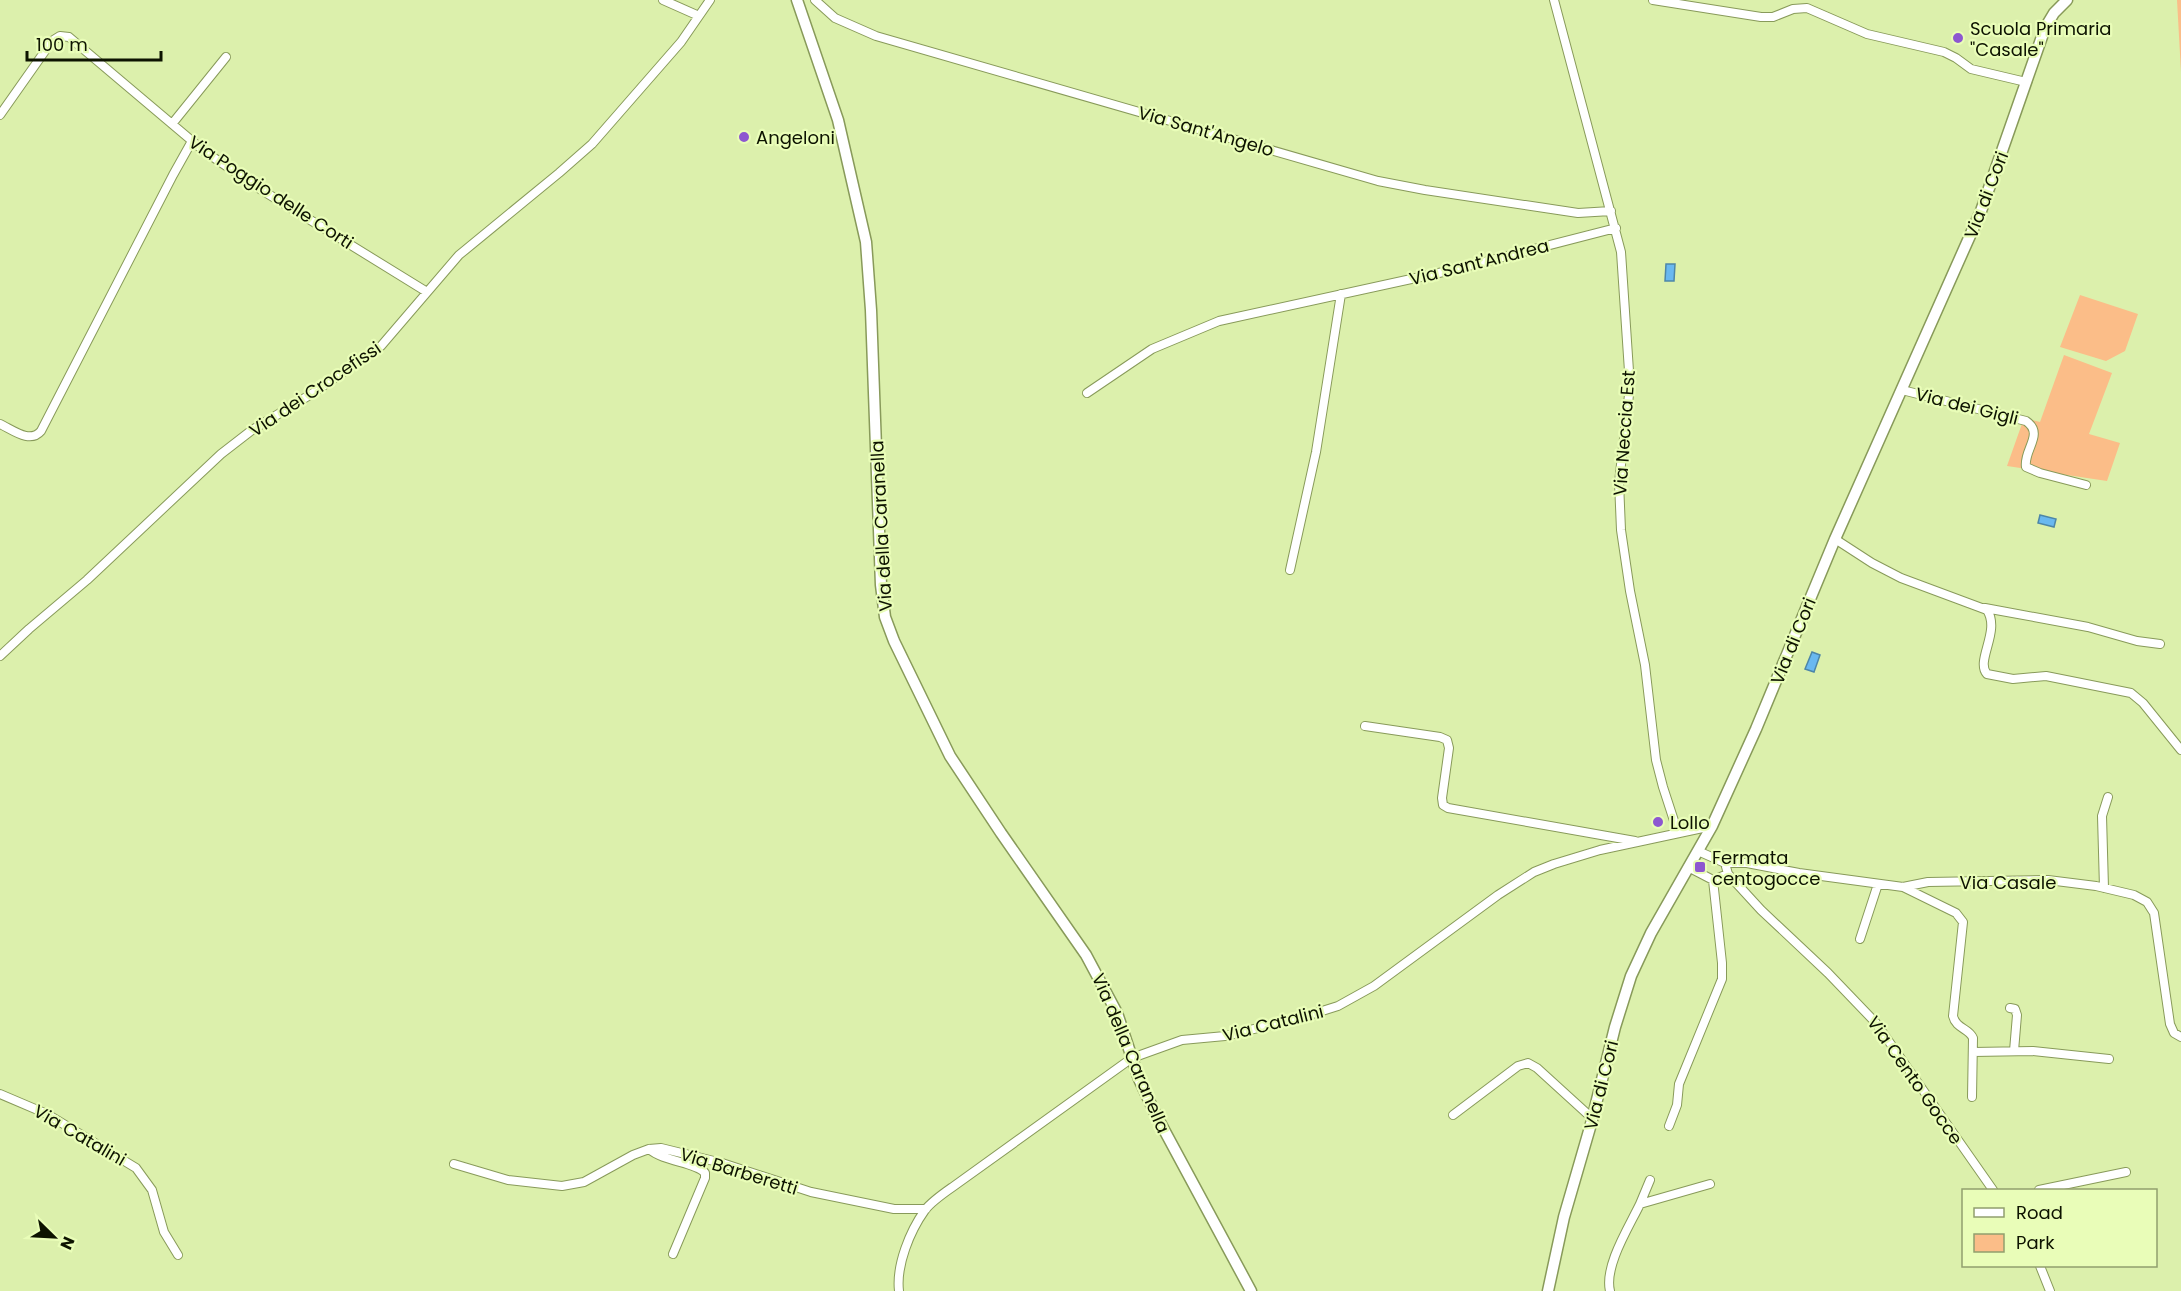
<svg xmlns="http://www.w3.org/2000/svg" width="2181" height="1291" font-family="Poppins,sans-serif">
<rect width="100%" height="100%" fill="#dcf0ac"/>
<!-- green -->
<path fill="#fbbd88" d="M2177 0H2181V72Z
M2080 295 2138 314 2125 351 2106 361 2060 347Z
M2064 355 2112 373 2089 434 2120 443 2107 481 2007 466 2024 418 2040 422Z"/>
<!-- water -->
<path fill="#69b8f0" stroke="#4d86a8" stroke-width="1.5" d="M1666 264H1675L1674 281H1665Z
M2040 515 2056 519 2054 527 2038 523Z
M1812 652 1820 655 1814 672 1805 669Z"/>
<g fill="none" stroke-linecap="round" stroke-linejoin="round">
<defs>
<path id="minor" d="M663 0 699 16
M815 0 835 18 876 36 1378 181 1425 190 1578 213 1611 211
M1554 0 1621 252 1630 386 1619 482 1621 530 1630 591 1645 665 1656 760 1663 787 1678 833
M1653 0 1761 17H1773L1793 9 1807 8 1867 34 1944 52 1956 58 1971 69 2026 82
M0 115 52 41 60 36 69 37 204 151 260 189 427 292
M172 124 226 57
M1902 390 2026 421C2045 434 2023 450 2026 467L2040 473 2086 485
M1087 393 1152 349 1219 321 1457 269 1616 228
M0 424C13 430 30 444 41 431L173 175 192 141
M1835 539 1872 563 1901 578 1987 610C2001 631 1975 661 1987 674L2013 679 2046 676 2131 693 2143 703 2181 750
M1290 570 1316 452 1341 294
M1985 608 2088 627 2137 641 2160 644
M0 656 29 629 87 580 221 454 252 430 313 393 381 346 459 255 559 173 592 144 681 42 710 0
M1365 726 1440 737 1447 740 1449 748 1442 798 1443 805 1448 808 1635 841
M1725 863H1747L1799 873 1903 887 1928 882 2048 880 2096 886 2134 895 2147 902 2154 913 2170 1024 2174 1033 2181 1037
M1688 867 1713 880 1728 874 1725 863 1698 851
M1728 874 1761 910 1828 973 1876 1023 1993 1190
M1903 887 1956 913 1963 922 1953 1016C1956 1029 1969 1028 1973 1038L1972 1097
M2104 888 2102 816 2108 797
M1860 939 1878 884
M2010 1008 2015 1009 2017 1015 2014 1051
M1973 1052 2033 1051 2109 1059
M0 1094 47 1114 136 1168 152 1190 164 1232 178 1255
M1453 1115 1518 1066 1528 1063 1537 1068 1593 1119
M1669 1126 1677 1105 1679 1084 1722 979V963L1713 880
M649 1149C664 1162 696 1162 705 1173V1178L673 1254
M454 1164 508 1180 562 1186 584 1182 633 1155 649 1149 661 1148 722 1163 811 1192 894 1209H926
M2039 1190 2126 1172
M1640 1204 1650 1180
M2040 1266 2050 1291
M899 1291C896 1265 910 1231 925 1210 932 1201 944 1193 954 1186L1132 1058 1182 1040 1225 1036 1303 1017 1338 1006 1374 986 1498 895 1534 872 1554 864 1600 850 1712 826
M1610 1291C1604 1266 1629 1227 1640 1204L1710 1184"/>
<path id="secondary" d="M797 0 838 120 866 242 871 310 881 585 885 617 894 641 950 756 1001 833 1086 955 1117 1013 1139 1079 1155 1113 1251 1291
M1548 1291 1564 1217 1591 1124 1615 1027 1631 976 1651 933 1712 826 1756 729 1835 539 1981 211 2045 28 2054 13 2067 0"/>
</defs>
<!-- minor casing -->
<use href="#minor" stroke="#889a5a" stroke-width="10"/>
<!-- secondary casing -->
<use href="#secondary" stroke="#889a5a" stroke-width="13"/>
<!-- minor -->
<use href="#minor" stroke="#fff" stroke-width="8"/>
<!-- secondary -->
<use href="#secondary" stroke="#fff" stroke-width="10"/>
</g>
<!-- markers -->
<g fill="#8d57d0" stroke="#e9fdb8" stroke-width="2">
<circle cx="1958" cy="38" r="6"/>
<circle cx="744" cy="137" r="6"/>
<circle cx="1658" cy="822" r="6"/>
<rect x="1694" y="861" width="12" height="12" rx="3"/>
</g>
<g text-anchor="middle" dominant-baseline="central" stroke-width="4.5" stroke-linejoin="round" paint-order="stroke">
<!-- poi labels -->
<g font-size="18" fill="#0d1300" stroke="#e9fdb8" text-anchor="start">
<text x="1970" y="28">Scuola Primaria<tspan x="1970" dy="21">"Casale"</tspan></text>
<text x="756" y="137">Angeloni</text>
<text x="1670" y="822">Lollo</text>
<text x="1712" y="857">Fermata<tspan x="1712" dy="21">centogocce</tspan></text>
</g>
<!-- street labels -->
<g font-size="18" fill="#0d1300" stroke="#e9fdb8">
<text transform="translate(1206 131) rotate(16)">Via Sant'Angelo</text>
<text transform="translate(271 192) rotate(33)">Via Poggio delle Corti</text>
<text transform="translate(1986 195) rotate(-69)">Via di Cori</text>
<text transform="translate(1479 262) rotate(-14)">Via Sant'Andrea</text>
<text transform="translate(315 389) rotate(-34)">Via dei Crocefissi</text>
<text transform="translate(1967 406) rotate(14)">Via dei Gigli</text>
<text transform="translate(1624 433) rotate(-86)">Via Neccia Est</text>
<text transform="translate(881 526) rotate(-93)">Via della Caranella</text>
<text transform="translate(1793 641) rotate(-68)">Via di Cori</text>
<text x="2008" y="882">Via Casale</text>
<text transform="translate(1273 1023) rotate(-14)">Via Catalini</text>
<text transform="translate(1131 1053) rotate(67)">Via della Caranella</text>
<text transform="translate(1915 1080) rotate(55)">Via Cento Gocce</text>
<text transform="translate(1601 1085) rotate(-76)">Via di Cori</text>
<text transform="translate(80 1135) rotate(30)">Via Catalini</text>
<text transform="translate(739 1171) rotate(17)">Via Barberetti</text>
</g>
</g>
<!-- legend -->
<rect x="1962" y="1189" width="195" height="78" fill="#e9fdb8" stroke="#919f6e" stroke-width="1.5"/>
<rect x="1974" y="1208" width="30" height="9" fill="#ffffff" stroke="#919f6e" stroke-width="1.5"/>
<text x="2016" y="1219" font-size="18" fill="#0d1300">Road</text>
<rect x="1974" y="1234" width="30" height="18" fill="#fbbd88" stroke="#919f6e" stroke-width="1.5"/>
<text x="2016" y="1249" font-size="18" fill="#0d1300">Park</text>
<!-- north arrow -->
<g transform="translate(54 1237) rotate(114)" stroke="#e9fdb8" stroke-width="4.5" paint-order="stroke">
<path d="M0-4.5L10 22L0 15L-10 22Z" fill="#0d1300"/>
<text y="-9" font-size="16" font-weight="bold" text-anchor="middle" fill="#0d1300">N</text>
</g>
<!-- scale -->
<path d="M27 51v9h134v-9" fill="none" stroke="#0d1300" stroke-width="3"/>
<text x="36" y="51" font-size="18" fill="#0d1300" stroke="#e9fdb8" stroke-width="4.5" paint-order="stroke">100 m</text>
</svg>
